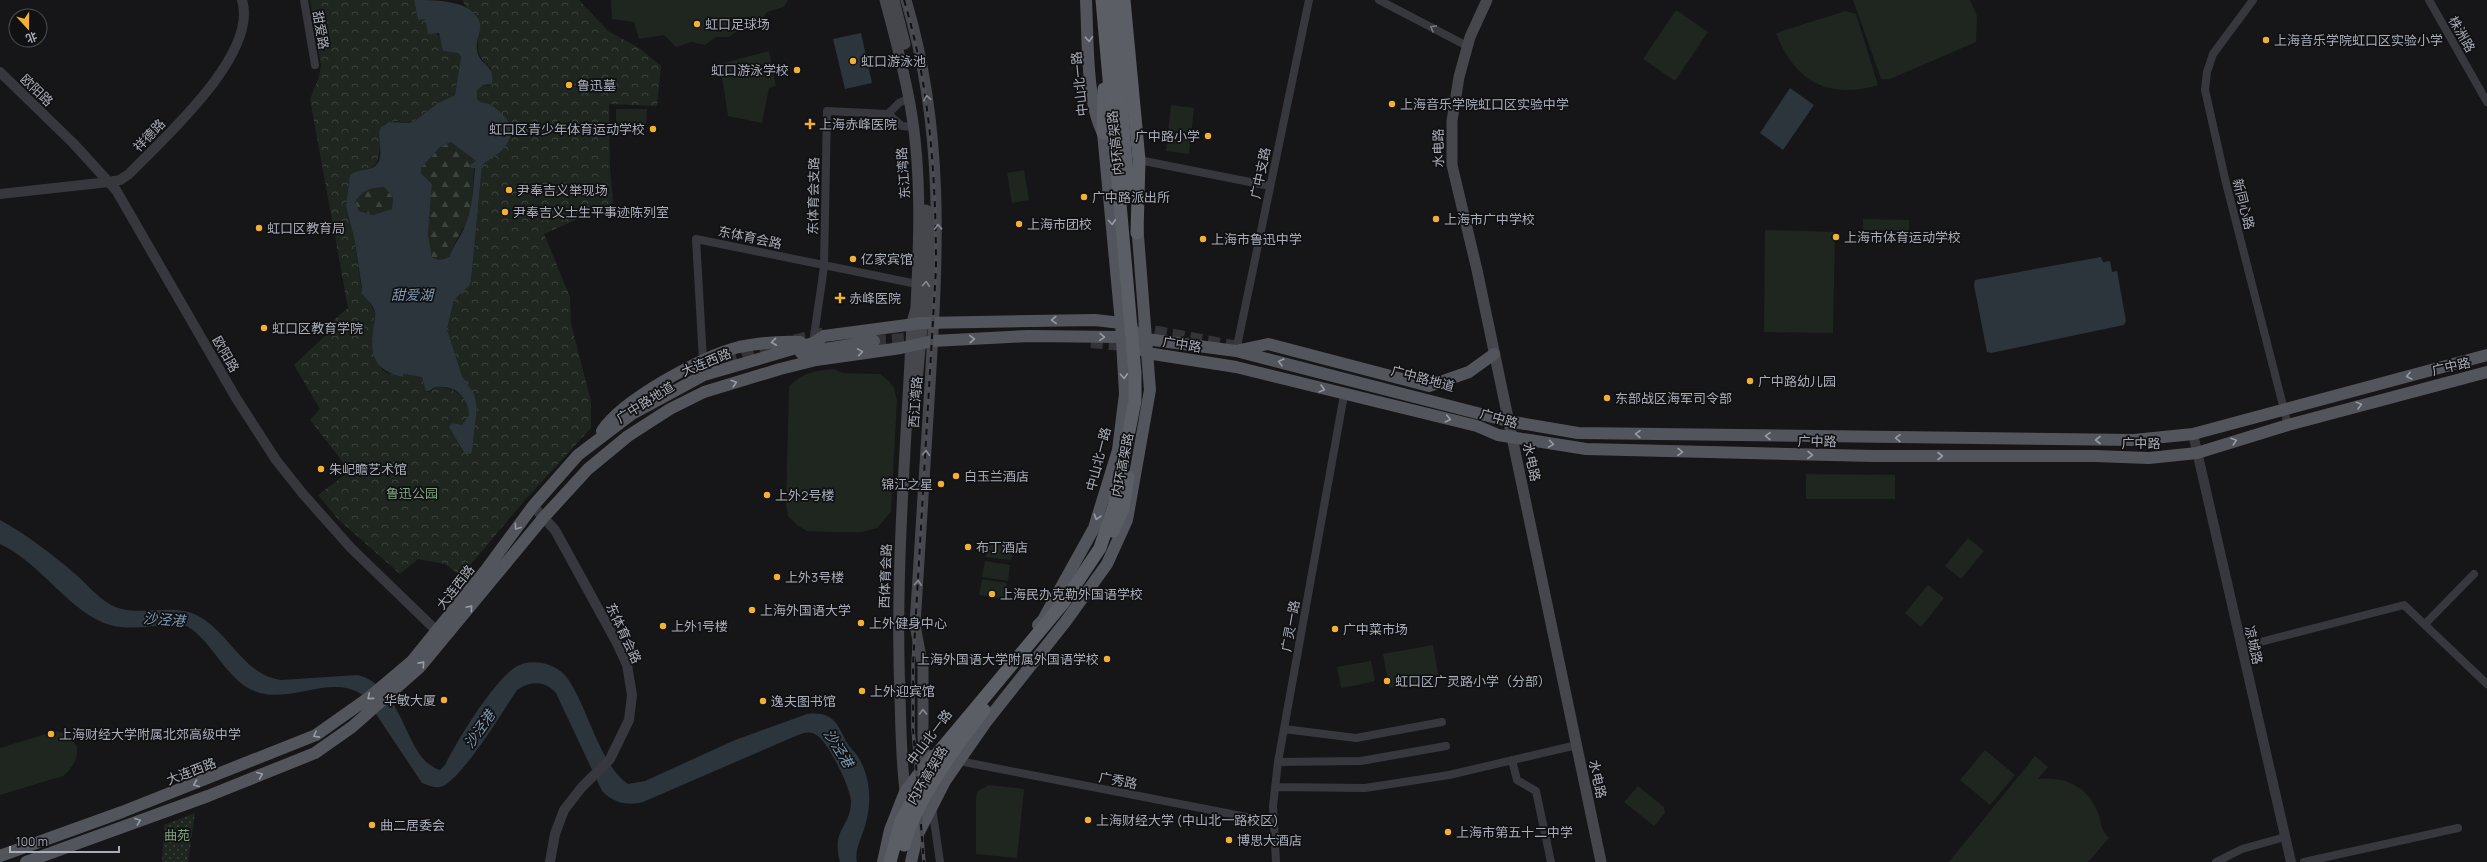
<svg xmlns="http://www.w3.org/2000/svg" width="2487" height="862" font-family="Manrope,'Noto Sans SC',sans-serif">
<defs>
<pattern id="forest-firs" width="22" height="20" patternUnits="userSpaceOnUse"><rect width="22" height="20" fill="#1e261f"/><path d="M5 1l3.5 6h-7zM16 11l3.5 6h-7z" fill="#3c433d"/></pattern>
<pattern id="park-crowns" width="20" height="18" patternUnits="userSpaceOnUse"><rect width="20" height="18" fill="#1e261f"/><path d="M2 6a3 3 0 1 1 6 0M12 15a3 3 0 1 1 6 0" fill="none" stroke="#3c433d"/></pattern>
<pattern id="garden-dots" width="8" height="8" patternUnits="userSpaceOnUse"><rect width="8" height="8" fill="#1e261f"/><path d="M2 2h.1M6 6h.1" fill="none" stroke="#3c433d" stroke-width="1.8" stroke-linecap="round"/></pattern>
</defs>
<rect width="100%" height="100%" fill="#161618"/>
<!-- grass -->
<path fill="#1e261f" d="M611 0H788L784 7 767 12 758 26 743 27 729 37H716L705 45 691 42 676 47 664 35 639 39 634 22 612 19Z
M1853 0H1970L1977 16 1976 42 1890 79H1881Z
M1676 10 1708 32 1675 81 1643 59Z
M1846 11 1856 14 1878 85C1828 100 1794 81 1776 33Z
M769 51 776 86 769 88 762 123 728 116 720 64Z
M1171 105 1194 108 1189 154 1166 151Z
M616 109H647L646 128 616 127Z
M1024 170 1029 200 1012 203 1007 173Z
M1863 219 1909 220V231L1863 230Z
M1765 230 1835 232 1833 333 1764 332Z
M834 369 842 373 880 374 889 381 894 388 897 400 891 512 877 528 862 532H831L807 531 797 525 788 516 786 506 789 387C802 372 816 371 834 369Z
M1806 474 1895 475V499H1806Z
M1968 538 1984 551 1961 579 1945 566Z
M988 541 1014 545 1011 560 986 557Z
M985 561 1010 565 1008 581 982 577Z
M982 579 1007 583 1005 599 979 595Z
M1928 585 1944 598 1921 627 1905 613Z
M1433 645 1439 679 1389 688 1383 654Z
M1371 661 1375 681 1358 685 1354 664Z
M1354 664 1358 685 1341 688 1337 667Z
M56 731 67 734 77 746C78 760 73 767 63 776L0 795V748Z
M1985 750 2015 775 1990 805 1960 780Z
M2035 756 2048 767 2038 779C2064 776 2089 787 2098 813 2102 824 2100 829 2109 838L2088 862H1949Z
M989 785 1024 789 1017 858 976 854V797L978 791Z
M1638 786 1664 807 1665 813 1654 826 1624 802Z"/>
<!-- forest -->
<path fill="url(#forest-firs)" d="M451 142 474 157 476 161C472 167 474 199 471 211 466 227 454 240 450 256 444 260 439 261 432 257L428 234 432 184 421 173V168L440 147Z
M384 187 393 197 392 209 373 215 359 211 355 202C363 190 370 188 384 187Z"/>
<!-- park -->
<path fill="url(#park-crowns)" d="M310 0H414L418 20 425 19 451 51 458 53 461 57 455 95 438 103 412 123 395 121 384 124 379 135 380 148 377 163 371 168 352 173 346 206 355 242 361 286 375 313 372 340 374 355 382 369 387 373 403 377V374L422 377 427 392C432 392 434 386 441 387 455 388 477 403 467 421 464 425 456 428 452 431L472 452 477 408 462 376 447 329 454 300 471 281 482 166 488 160 498 154 477 99V90L483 85 489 86 491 68C476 57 476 46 480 30L462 0H579L608 31 639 48 661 66 657 106 609 104 610 169 613 203 544 234 570 297 571 324 591 401V428L525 500 461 576 445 564 418 559 400 574 338 519 318 495 350 471 310 420 320 409 294 365 326 335 335 319 348 308 310 99 319 77 321 66Z"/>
<!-- garden -->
<path fill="url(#garden-dots)" d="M195 813 188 862H162L164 825Z"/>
<!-- water -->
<path fill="#2c353c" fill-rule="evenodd" d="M414 0C437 0 473 0 480 23 482 32 475 41 477 50 480 68 495 62 492 84L483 85 477 90V99C481 104 486 102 491 105 511 118 519 135 499 153 493 158 487 160 482 166L471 281 469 286 454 300 447 329 462 376 474 394 477 408 472 452 470 454 464 452 449 427 452 423 462 425 469 415C469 398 455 385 437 387 432 387 431 392 426 391L422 377 403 374V377C377 371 369 358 373 331 373 325 376 318 375 312 373 304 368 301 363 295L355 242 346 206 350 175C357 169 367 171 374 167 387 158 375 138 381 127L389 122 412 123 438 103 455 95 461 57 458 53 443 51 439 33 428 34 425 19 418 20ZM451 142 476 161 470 165 471 168H475C473 188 473 207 465 226 461 237 453 245 450 256 444 260 439 261 432 257L428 234 432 184 421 173V168L440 147ZM384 187 393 197 392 209 373 215 359 211 355 202C363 190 370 188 384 187Z
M861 33 872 83 845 89 833 39Z
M1790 88 1814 105 1783 150 1760 133Z
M2101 257 2103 262 2110 261 2112 272 2117 271 2126 321 2124 325 1991 353 1987 352 1974 285 1975 280Z
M0 520C27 535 51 553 74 573 85 582 95 595 108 603 135 621 171 600 200 617 231 635 244 675 281 680L358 675C407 689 404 760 440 770L445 765C458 739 491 685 514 668 524 661 538 661 549 665 556 667 564 673 568 679 588 708 600 765 628 784L645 781 735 740 807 714C833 711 837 723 847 743 850 748 854 751 857 755 871 777 872 803 865 826 862 837 854 851 857 862H840C831 828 851 828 851 801 851 789 829 744 818 736 812 731 805 732 798 735L643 802C628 806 613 803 602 791L556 693C545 680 529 681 517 690 504 709 460 783 440 787 434 788 428 785 422 783L364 696C334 673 294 702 260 693 227 684 215 643 187 626 162 622 134 632 110 625 71 614 40 562 0 544Z"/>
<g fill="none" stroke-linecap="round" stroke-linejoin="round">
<!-- primary-tunnel -->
<path stroke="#333438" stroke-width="12" stroke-dasharray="12 6" stroke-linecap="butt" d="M1137 328 1238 347
M874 341 921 338
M1091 342 1133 346
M725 361 792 341 826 333"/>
<!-- minor -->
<path stroke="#37383d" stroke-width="8" d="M304 0 315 65
M1379 0 1467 46
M2253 0 2213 54 2207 72 2205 90 2226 183 2288 425
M2429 0 2487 102
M888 114 902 126 913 127
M888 114 899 103 909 98
M1139 160 1270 186
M813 343 824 267 827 111 888 114
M1236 351 1309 0
M703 360 696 239 917 284
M2425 624 2474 574
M2241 647 2404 605 2487 684
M1284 729 1356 738 1442 722
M1512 760 1517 780 1536 791 1551 862
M959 761 1273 822
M1278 762 1361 761 1446 746
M1275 787 1365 788 1449 775 1577 745
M932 807 940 862
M1276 862 1273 806 1278 762 1344 395
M2216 862 2242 849 2285 837
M2304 862 2458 828"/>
<!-- tertiary -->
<path stroke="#37383d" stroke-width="10" d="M0 72 73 143 116 190 236 398 276 460 303 494 351 548 442 636
M0 194 109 182 120 180 129 174C164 138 259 54 242 0
M2193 434 2291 862
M533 506 555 530 617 643 627 665 632 695 629 720 610 759 582 787 564 810 555 834 550 862"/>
<!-- secondary -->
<path stroke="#45474d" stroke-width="11" d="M885 0C895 37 905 73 911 110 922 175 919 243 916 308L912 323C906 448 895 571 900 696 901 730 901 764 906 798
M894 0 905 44
M906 0C945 131 938 251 930 385 925 465 920 545 915 625L923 668V737L926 771
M1487 0 1470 37 1459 77 1452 121V165L1477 270 1601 862
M917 382 927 270 926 210"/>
<!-- primary -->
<path stroke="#53555c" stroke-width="12" d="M1240 350 1268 344 1429 386 1469 372 1494 354
M801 353 874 341
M602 431C622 400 703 356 739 347 759 343 779 341 800 342
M1038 625 1043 620 1094 528 1118 450 1125 394 1121 323 1103 133C1086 101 1088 37 1086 0
M0 856 122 812 316 735 367 699 412 661 485 571 533 506 578 455 632 414 704 375 813 343 824 336 922 323 1095 320 1121 323 1146 339 1236 351 1508 421 1578 433 2134 440 2193 434 2487 355
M26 862 208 796 315 753 352 727 420 667 544 517 588 469 628 436 670 409 704 392 780 369 816 360 901 348 933 341 1028 336 1122 337 1147 353 1236 367 1477 426 1498 435 1586 449 1873 456H2095L2149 458 2197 453 2288 425 2487 372
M883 862 890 830 905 792 932 756
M911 862 917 836 945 781 986 722 1066 621 1107 564 1127 520 1150 390 1137 223"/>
<!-- trunk -->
<path stroke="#5b5e65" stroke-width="13" d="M1124 0 1139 160 1137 233
M1103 133 1104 89"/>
<defs>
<path id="rail" d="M904 0C930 86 936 178 936 268L913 665V729L924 862"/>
</defs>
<!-- rail casing -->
<use href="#rail" stroke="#4a4c52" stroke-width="3.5"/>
<!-- rail -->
<use href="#rail" stroke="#111113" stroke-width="2" stroke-dasharray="6" stroke-linecap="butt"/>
<!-- trunk-bridge -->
<path stroke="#5b5e65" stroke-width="13" d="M1113 0 1128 187
M1113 531 1123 509 1128 477
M904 845C916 800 956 746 984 710
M890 862 901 821 938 753 1064 602 1100 548 1114 506 1135 401V373L1102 0"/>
</g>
<!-- one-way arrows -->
<defs><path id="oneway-chevron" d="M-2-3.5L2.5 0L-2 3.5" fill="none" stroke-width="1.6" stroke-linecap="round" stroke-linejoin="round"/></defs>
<use stroke="#757881" href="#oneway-chevron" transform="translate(1433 28) rotate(-152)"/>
<g stroke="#979ba6">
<use href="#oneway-chevron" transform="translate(1089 39) rotate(87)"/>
<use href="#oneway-chevron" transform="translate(1112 222) rotate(85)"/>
<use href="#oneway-chevron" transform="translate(1054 320) rotate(178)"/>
<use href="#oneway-chevron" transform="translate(1102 337) rotate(2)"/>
<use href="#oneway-chevron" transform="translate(972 339) rotate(-3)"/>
<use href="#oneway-chevron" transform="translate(774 342) rotate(174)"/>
<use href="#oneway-chevron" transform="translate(860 352) rotate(-9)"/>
<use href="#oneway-chevron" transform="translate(1281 362) rotate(-166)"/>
<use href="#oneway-chevron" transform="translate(1124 376) rotate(87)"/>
<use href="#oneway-chevron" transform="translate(2409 376) rotate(166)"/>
<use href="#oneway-chevron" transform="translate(734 383) rotate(-17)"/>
<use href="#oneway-chevron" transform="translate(1322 389) rotate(15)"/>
<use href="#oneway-chevron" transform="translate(2359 405) rotate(-15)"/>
<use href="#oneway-chevron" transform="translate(1448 419) rotate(13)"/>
<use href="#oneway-chevron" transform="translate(1638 434) rotate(-179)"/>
<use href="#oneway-chevron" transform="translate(1768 436) rotate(-179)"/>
<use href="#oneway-chevron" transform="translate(1898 438) rotate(-179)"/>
<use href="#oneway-chevron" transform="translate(2098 440) rotate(-180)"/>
<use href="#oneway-chevron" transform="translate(2234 441) rotate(-17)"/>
<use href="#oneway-chevron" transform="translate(1551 444) rotate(9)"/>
<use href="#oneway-chevron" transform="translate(1680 452) rotate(1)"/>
<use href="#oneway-chevron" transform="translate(1810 455) rotate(1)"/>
<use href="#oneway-chevron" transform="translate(1940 456)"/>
<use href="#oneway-chevron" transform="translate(1097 517) rotate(107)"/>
<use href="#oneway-chevron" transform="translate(517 527) rotate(126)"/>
<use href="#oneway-chevron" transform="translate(470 608) rotate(-49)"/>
<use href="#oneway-chevron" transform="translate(422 664) rotate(-48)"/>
<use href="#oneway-chevron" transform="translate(370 697) rotate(140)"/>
<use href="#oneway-chevron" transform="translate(316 735) rotate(152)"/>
<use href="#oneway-chevron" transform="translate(260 775) rotate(-22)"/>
<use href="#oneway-chevron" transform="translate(196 784) rotate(159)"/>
<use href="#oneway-chevron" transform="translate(138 821) rotate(-20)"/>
</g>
<g stroke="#858993">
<use href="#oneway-chevron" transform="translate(927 98) rotate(-100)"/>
<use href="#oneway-chevron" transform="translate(938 227) rotate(-92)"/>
<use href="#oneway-chevron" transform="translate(926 284) rotate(-86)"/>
<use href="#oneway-chevron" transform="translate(926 453) rotate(-86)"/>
<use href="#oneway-chevron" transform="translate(918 583) rotate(-86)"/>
<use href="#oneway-chevron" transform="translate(923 712) rotate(-91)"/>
</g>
<!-- markers -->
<g fill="#f2b134" stroke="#111113" stroke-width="1.5">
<circle cx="697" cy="24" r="4"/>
<circle cx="2266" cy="40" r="4"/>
<circle cx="853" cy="61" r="4"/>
<circle cx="797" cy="70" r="4"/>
<circle cx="569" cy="85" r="4"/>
<circle cx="1392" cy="104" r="4"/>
<path d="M808 118h4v4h4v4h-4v4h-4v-4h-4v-4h4z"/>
<circle cx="653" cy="129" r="4"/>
<circle cx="1208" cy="136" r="4"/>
<circle cx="509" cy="190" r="4"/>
<circle cx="1084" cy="197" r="4"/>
<circle cx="505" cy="212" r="4"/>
<circle cx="1436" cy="219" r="4"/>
<circle cx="1019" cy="224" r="4"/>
<circle cx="259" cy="228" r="4"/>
<circle cx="1836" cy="237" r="4"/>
<circle cx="1203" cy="239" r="4"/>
<circle cx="853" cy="259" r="4"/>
<path d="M838 292h4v4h4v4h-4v4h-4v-4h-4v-4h4z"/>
<circle cx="264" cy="328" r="4"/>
<circle cx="1750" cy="381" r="4"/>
<circle cx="1607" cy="398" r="4"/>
<circle cx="321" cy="469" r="4"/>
<circle cx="956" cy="476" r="4"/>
<circle cx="941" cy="484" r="4"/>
<circle cx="767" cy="495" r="4"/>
<circle cx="968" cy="547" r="4"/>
<circle cx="777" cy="577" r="4"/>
<circle cx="992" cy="594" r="4"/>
<circle cx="752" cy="610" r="4"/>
<circle cx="861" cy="623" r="4"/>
<circle cx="663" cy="626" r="4"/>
<circle cx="1335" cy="629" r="4"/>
<circle cx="1107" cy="659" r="4"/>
<circle cx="1387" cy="681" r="4"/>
<circle cx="862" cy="691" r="4"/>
<circle cx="444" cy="700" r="4"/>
<circle cx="763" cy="701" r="4"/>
<circle cx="51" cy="734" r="4"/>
<circle cx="1088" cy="820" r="4"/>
<circle cx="372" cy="825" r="4"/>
<circle cx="1448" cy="832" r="4"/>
<circle cx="1229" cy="840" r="4"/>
</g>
<g text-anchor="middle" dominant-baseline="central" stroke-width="3.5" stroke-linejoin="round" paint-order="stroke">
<!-- poi labels -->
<g font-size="13" fill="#a8adb8" stroke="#111113" text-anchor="start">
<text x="705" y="24">虹口足球场</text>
<text x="2274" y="40">上海音乐学院虹口区实验小学</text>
<text x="861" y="61">虹口游泳池</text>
<text x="789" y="70" text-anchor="end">虹口游泳学校</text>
<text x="577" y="85">鲁迅墓</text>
<text x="1400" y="104">上海音乐学院虹口区实验中学</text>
<text x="819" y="124">上海赤峰医院</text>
<text x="645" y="129" text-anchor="end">虹口区青少年体育运动学校</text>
<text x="1200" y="136" text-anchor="end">广中路小学</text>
<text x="517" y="190">尹奉吉义举现场</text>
<text x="1092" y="197">广中路派出所</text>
<text x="513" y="212">尹奉吉义士生平事迹陈列室</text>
<text x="1444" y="219">上海市广中学校</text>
<text x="1027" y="224">上海市团校</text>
<text x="267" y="228">虹口区教育局</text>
<text x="1844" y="237">上海市体育运动学校</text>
<text x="1211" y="239">上海市鲁迅中学</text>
<text x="861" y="259">亿家宾馆</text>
<text x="849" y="298">赤峰医院</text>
<text x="272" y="328">虹口区教育学院</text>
<text x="1758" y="381">广中路幼儿园</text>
<text x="1615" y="398">东部战区海军司令部</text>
<text x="329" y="469">朱屺瞻艺术馆</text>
<text x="964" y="476">白玉兰酒店</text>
<text x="933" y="484" text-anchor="end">锦江之星</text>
<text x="775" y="495">上外2号楼</text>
<text x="976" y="547">布丁酒店</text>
<text x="785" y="577">上外3号楼</text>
<text x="1000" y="594">上海民办克勒外国语学校</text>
<text x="760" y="610">上海外国语大学</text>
<text x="869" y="623">上外健身中心</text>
<text x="671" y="626">上外1号楼</text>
<text x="1343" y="629">广中菜市场</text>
<text x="1099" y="659" text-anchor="end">上海外国语大学附属外国语学校</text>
<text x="1395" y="681">虹口区广灵路小学（分部）</text>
<text x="870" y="691">上外迎宾馆</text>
<text x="436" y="700" text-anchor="end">华敏大厦</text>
<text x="771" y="701">逸夫图书馆</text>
<text x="59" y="734">上海财经大学附属北郊高级中学</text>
<text x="1096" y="820">上海财经大学 (中山北一路校区)</text>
<text x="380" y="825">曲二居委会</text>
<text x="1456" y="832">上海市第五十二中学</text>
<text x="1237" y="840">博思大酒店</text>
</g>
<!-- street labels -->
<g font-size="13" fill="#a8adb8" stroke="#111113">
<text transform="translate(321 30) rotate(80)">甜爱路</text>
<text transform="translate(2462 34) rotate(60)">株洲路</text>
<text transform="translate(1079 84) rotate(-96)">中山北一路</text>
<text transform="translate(37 90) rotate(44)">欧阳路</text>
<text transform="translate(149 135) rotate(-46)">祥德路</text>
<text transform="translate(1115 143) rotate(-96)">内环高架路</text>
<text transform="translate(1438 148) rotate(-91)">水电路</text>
<text transform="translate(903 173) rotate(-94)">东江湾路</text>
<text transform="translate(1260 173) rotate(-78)">广中支路</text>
<text transform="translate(813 196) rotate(-89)">东体育会支路</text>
<text transform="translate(2244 204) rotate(76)">新同心路</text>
<text transform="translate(750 237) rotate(12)">东体育会路</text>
<text transform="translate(1182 344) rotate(9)">广中路</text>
<text transform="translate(226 354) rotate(60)">欧阳路</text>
<text transform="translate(706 362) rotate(-22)">大连西路</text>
<text transform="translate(2451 366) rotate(-13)">广中路</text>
<text transform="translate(1423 378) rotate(15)">广中路地道</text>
<text transform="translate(645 402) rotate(-32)">广中路地道</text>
<text transform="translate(915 402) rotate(-86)">西江湾路</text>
<text transform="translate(1499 418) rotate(16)">广中路</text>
<text transform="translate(1817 441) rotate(1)">广中路</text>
<text x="2141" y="443">广中路</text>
<text transform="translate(1098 459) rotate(-76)">中山北一路</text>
<text transform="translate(1532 462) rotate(78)">水电路</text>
<text transform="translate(1122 465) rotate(-79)">内环高架路</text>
<text transform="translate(885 576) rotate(-88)">西体育会路</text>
<text transform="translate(455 587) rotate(-52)">大连西路</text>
<text transform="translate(1290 626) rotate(-80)">广灵一路</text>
<text transform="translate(624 633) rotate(65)">东体育会路</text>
<text transform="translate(2254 645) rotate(77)">凉城路</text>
<text transform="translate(929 737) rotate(-53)">中山北一路</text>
<text transform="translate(191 771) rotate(-21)">大连西路</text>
<text transform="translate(927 775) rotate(-59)">内环高架路</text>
<text transform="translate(1598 779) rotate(78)">水电路</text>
<text transform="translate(1118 780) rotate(11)">广秀路</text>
</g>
<!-- park labels -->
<g font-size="13" fill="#7fa381" stroke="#111113">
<text x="412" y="493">鲁迅公园</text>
<text x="177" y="835">曲苑</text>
</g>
<!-- water labels -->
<g font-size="14" font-style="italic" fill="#7f9bb3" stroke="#111113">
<text x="412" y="294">甜爱湖</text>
<text transform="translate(164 619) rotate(4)">沙泾港</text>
<text transform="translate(479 729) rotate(-55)">沙泾港</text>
<text transform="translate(839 748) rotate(58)">沙泾港</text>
</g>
</g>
<!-- north arrow -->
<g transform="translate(28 28) rotate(159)"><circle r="19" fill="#111113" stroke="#4d4f55"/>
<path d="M0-3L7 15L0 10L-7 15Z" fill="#f2b134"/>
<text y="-6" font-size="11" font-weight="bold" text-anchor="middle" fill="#a8adb8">北</text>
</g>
<!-- scale -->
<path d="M10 846v6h109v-6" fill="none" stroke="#a8adb8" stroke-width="2"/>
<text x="16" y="846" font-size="12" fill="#a8adb8" stroke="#111113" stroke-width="3" paint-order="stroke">100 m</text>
</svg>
